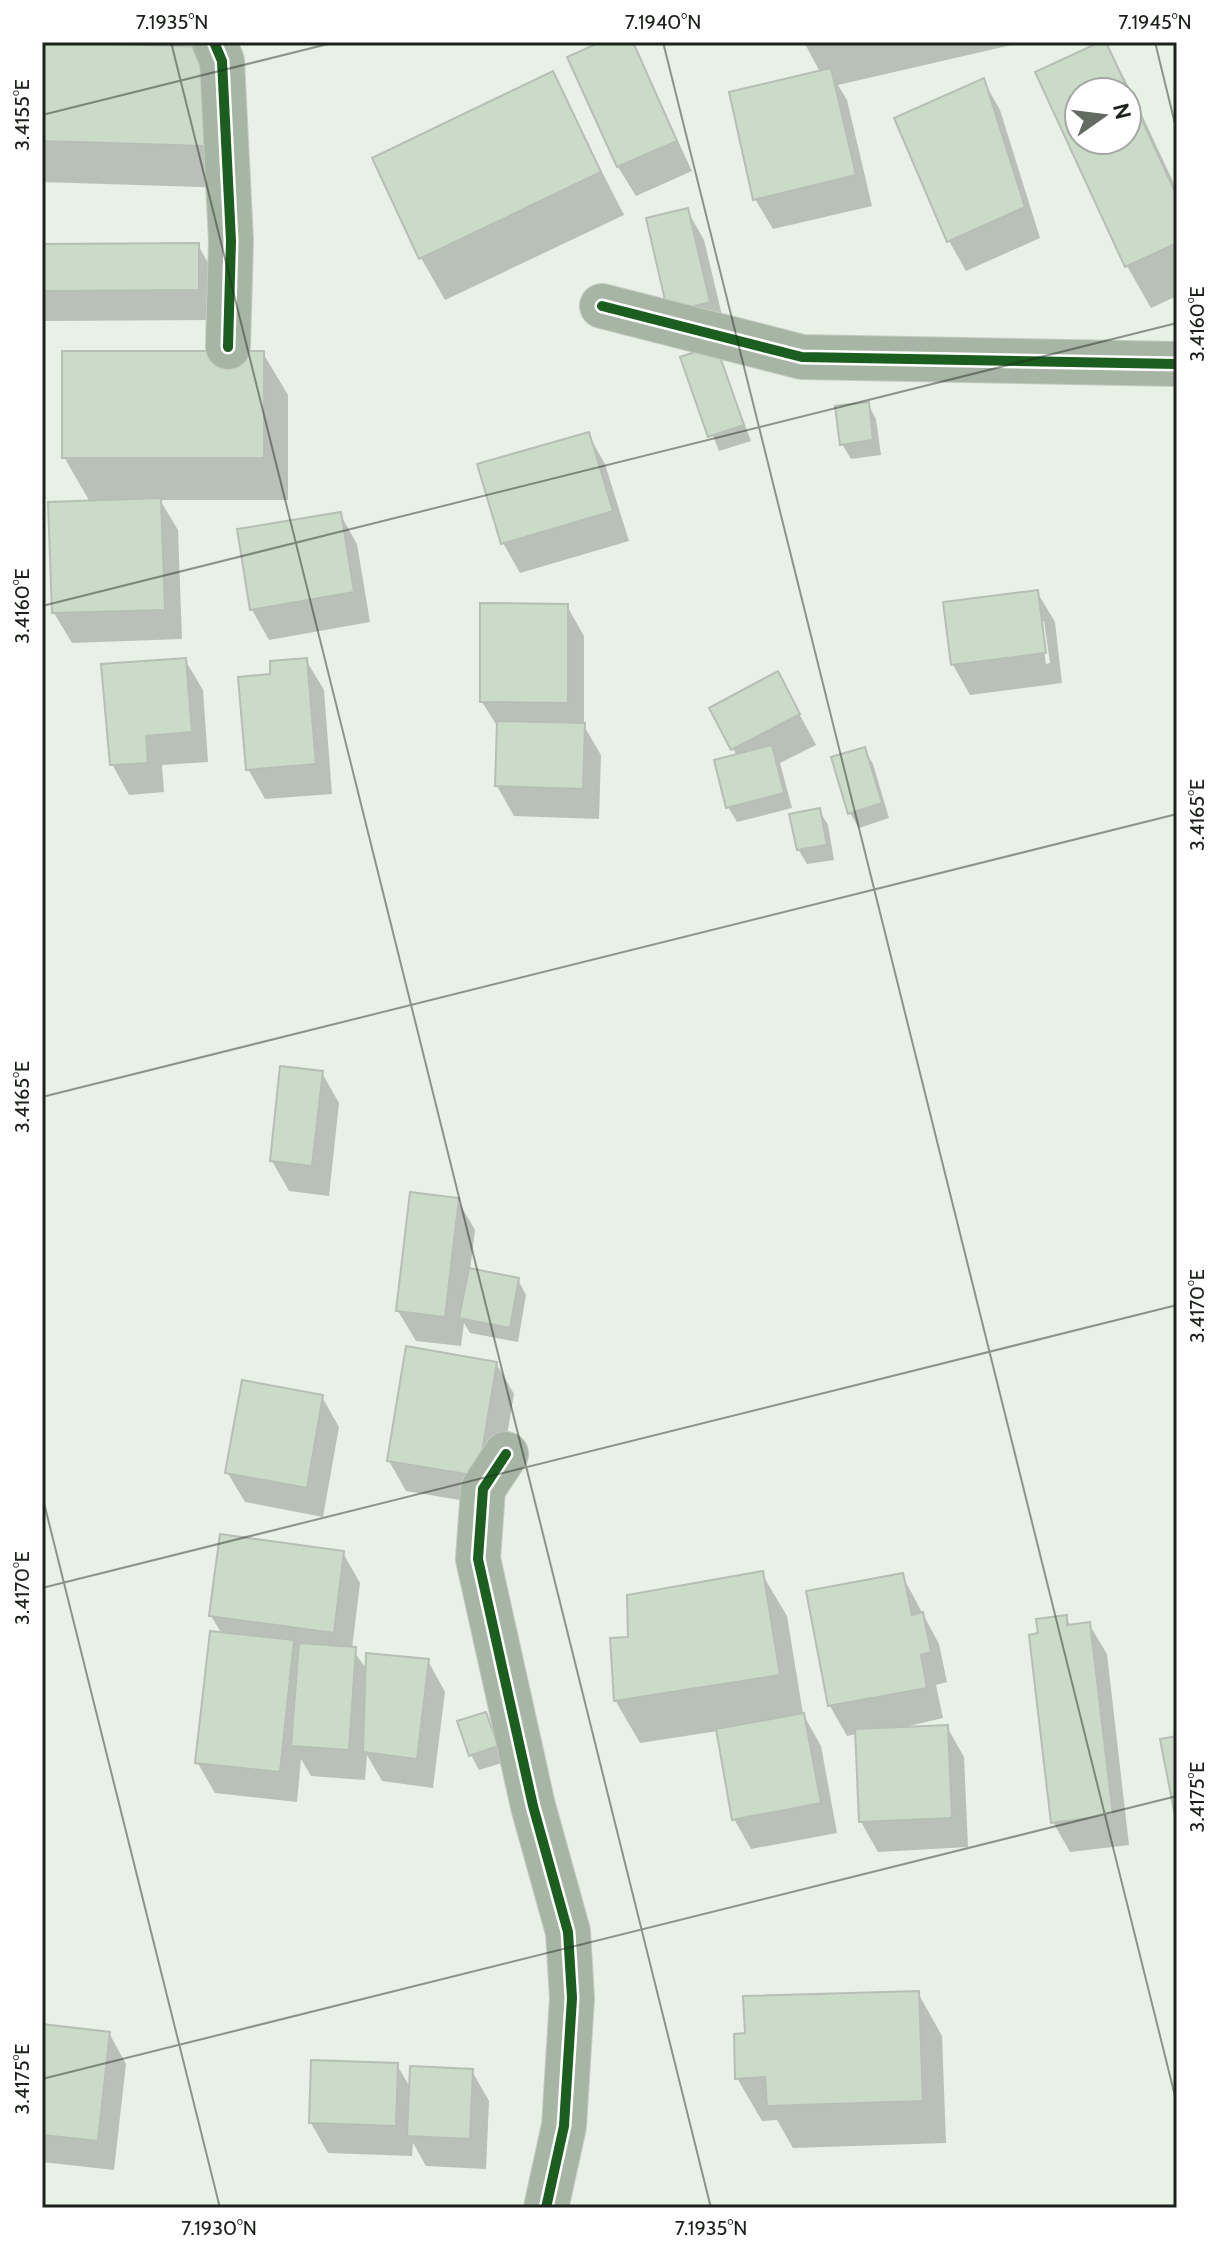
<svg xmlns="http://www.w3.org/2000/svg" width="1219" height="2250" font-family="Cabin,sans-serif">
<rect width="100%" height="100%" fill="#e8f1e6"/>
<!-- shadow -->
<path fill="#0003" fill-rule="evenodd" d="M606 42H632L692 171 636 196 618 167 570 58Z
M804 42H1024L838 85 847 100 872 206 773 229 755 199 820 72Z
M1104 42 1128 85 1177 190V296L1151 308 1127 266 1038 73ZM1079 92H1127V140H1079Z
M42 44 209 49 231 188 42 182Z
M552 74 624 215 445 300 421 258Z
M983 80 1000 110 1040 238 966 271 949 241 897 119Z
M687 210 704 240 726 332 687 342Z
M198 245 215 275V320L42 321V246Z
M715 347 751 441 719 451 683 358Z
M263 353 288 395V500H160L178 530 182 639 72 643 54 613 90 502 64 457Z
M868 404 876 419 881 455 851 459 842 444Z
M588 434 605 464 629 541 520 573 503 543Z
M340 514 357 544 370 622 269 640 252 610Z
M1037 592 1055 622 1062 683 970 695 953 665ZM1040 621H1044L1050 663 1046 664Z
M567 606 584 636V726L601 755 599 819 514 816 497 786 499 729 482 702Z
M185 660 203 690 208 762 162 765 164 792 129 795 112 764Z
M306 660 324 690 332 794 265 799 248 769Z
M794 704 816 745 780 763 792 808 737 822 728 807 737 756 712 709Z
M864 749 873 764 889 818 859 828 850 813Z
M819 810 828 825 834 860 807 864 798 849Z
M322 1073 339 1103 329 1196 289 1191 272 1161Z
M457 1199 475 1230 470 1270 518 1280 526 1295 518 1342 470 1333 464 1323 461 1346 416 1341 398 1311Z
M496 1363 514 1394 495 1506 406 1491 389 1461Z
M322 1397 339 1427 323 1517 245 1502 227 1472Z
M343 1553 360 1583 352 1649 368 1671 428 1661 445 1692 433 1788 382 1781 367 1755 365 1780 311 1776 301 1759 297 1802 215 1793 197 1762 222 1634 211 1616Z
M762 1574 787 1616 803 1714 821 1746 837 1833 751 1849 734 1819 718 1731 640 1743 615 1700 630 1639Z
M902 1575 939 1644 947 1682 936 1685 943 1718 896 1729 947 1727 964 1757 968 1847 878 1852 861 1822 857 1734 847 1736 830 1706Z
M1066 1617 1071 1627 1089 1624 1107 1654 1129 1845 1070 1852 1053 1822 1040 1635Z
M486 1714 505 1762 479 1770 471 1755Z
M918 1993 942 2036 946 2143 793 2148 777 2120 762 2121 737 2078Z
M42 2026 109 2033 126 2064 114 2170 42 2162Z
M397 2065 411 2089 472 2071 489 2101 486 2169 426 2166 413 2143 412 2156 328 2153 311 2123Z"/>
<!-- building -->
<path fill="#cadcc8" stroke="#b7beb6" stroke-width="2" fill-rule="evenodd" d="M42 42 210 47 207 146 42 141Z
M601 42H633L677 141 617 167 567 57Z
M1100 42H1106L1177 196V243L1125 267 1035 72ZM1079 92H1127V140H1079Z
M831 68 856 175 753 200 729 92Z
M553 71 601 172 419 259 372 158Z
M984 78 1025 207 947 242 894 118Z
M688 208 710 302 668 313 646 218Z
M199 243V290L42 291V244Z
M716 345 744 425 708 437 680 357Z
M62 351H264V458H62Z
M869 402 873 440 840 445 835 406Z
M589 432 613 511 501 544 477 464Z
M161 498 165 610 52 613 48 502Z
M341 512 354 592 250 610 237 529Z
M1038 590 1046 653 951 665 943 602Z
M480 603 568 604V703L480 702Z
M186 658 192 732 146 736 148 763 110 765 101 664Z
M307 658 316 764 246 770 238 677 270 674V661Z
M778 671 800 714 731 750 709 708Z
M497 721 585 723 583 789 495 786Z
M772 745 784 793 726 808 714 760Z
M865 747 882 803 848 814 831 757Z
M820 808 827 845 797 850 789 814Z
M280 1066 323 1071 312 1166 270 1161Z
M410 1192 459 1198 445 1317 396 1311Z
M469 1268 519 1278 510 1328 459 1318Z
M406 1346 497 1362 478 1476 387 1461Z
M242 1380 323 1395 307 1488 225 1473Z
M220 1534 344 1551 334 1633 209 1616Z
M763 1571 780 1675 614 1701 610 1638 628 1637 627 1595Z
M903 1573 912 1615 923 1612 931 1652 921 1655 927 1688 828 1706 806 1591Z
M1067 1615V1625L1090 1622 1113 1815 1051 1823 1029 1635 1038 1633 1036 1619Z
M210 1631 294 1640 280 1772 195 1763Z
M299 1643 356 1647 349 1750 291 1746Z
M366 1653 429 1659 417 1759 363 1752Z
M486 1712 498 1746 469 1756 457 1721Z
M804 1713 821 1803 732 1820 716 1729Z
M948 1725 952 1818 859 1822 855 1729Z
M1177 1736V1826L1160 1739Z
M919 1991 923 2101 767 2106 765 2077 735 2079 734 2034 745 2033 743 1996Z
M42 2024 110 2032 98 2141 42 2135Z
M311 2060 398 2063 396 2126 309 2123Z
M410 2066 473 2069 470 2139 407 2136Z"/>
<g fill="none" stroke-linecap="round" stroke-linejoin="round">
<defs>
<path id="minor" d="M214 42 222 61 231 241 228 347
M602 306 802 357 1177 364
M506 1454 483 1489 478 1559 533 1806 568 1932 572 1998 564 2126 546 2208"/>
</defs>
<!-- minor casing -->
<use href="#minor" stroke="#c4cbc2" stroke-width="46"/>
<!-- minor -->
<use href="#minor" stroke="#a7b5a5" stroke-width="44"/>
<defs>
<path id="cycleway" d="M214 42 222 61 231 241 228 347
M602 306 802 357 1177 364
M506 1454 483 1489 478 1559 533 1806 568 1932 572 1998 564 2126 546 2208"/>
</defs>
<!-- cycleway casing -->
<use href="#cycleway" stroke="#fff" stroke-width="15"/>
<!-- cycleway -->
<use href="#cycleway" stroke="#1b5e20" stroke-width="10"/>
</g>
<!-- ticks -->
<path fill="none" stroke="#1c221b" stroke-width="2" stroke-opacity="0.45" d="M171 42 711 2208M663 42 1177 2104M1155 42 1177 132M42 115 336 42M42 606 1177 323M42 1097 1177 814M42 1495 220 2208M42 1588 1177 1305M42 2079 1177 1796"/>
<!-- border -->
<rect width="1219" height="2250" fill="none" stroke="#ffffff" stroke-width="88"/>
<!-- north arrow -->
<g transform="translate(1103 116) rotate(76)"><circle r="38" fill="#ffffff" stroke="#a4a7a4" stroke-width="2"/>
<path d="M0-6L14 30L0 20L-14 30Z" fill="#636a62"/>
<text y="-12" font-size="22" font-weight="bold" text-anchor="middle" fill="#1c221b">N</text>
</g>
<rect x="44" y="44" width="1131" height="2162" fill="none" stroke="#1c221b" stroke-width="3"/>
<g font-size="20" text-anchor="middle" fill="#1c221b">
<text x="172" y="29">7.1935°N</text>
<text x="663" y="29">7.1940°N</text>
<text x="1155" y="29">7.1945°N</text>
<text transform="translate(22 115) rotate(-90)" y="7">3.4155°E</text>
<text transform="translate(1197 324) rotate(-90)" y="7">3.4160°E</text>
<text transform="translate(22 606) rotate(-90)" y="7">3.4160°E</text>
<text transform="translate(1197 815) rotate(-90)" y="7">3.4165°E</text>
<text transform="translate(22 1097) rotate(-90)" y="7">3.4165°E</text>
<text transform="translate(1197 1306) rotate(-90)" y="7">3.4170°E</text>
<text transform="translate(22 1588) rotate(-90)" y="7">3.4170°E</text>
<text transform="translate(1197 1797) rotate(-90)" y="7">3.4175°E</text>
<text transform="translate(22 2079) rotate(-90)" y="7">3.4175°E</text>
<text x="219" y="2235">7.1930°N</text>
<text x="711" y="2235">7.1935°N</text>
</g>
</svg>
